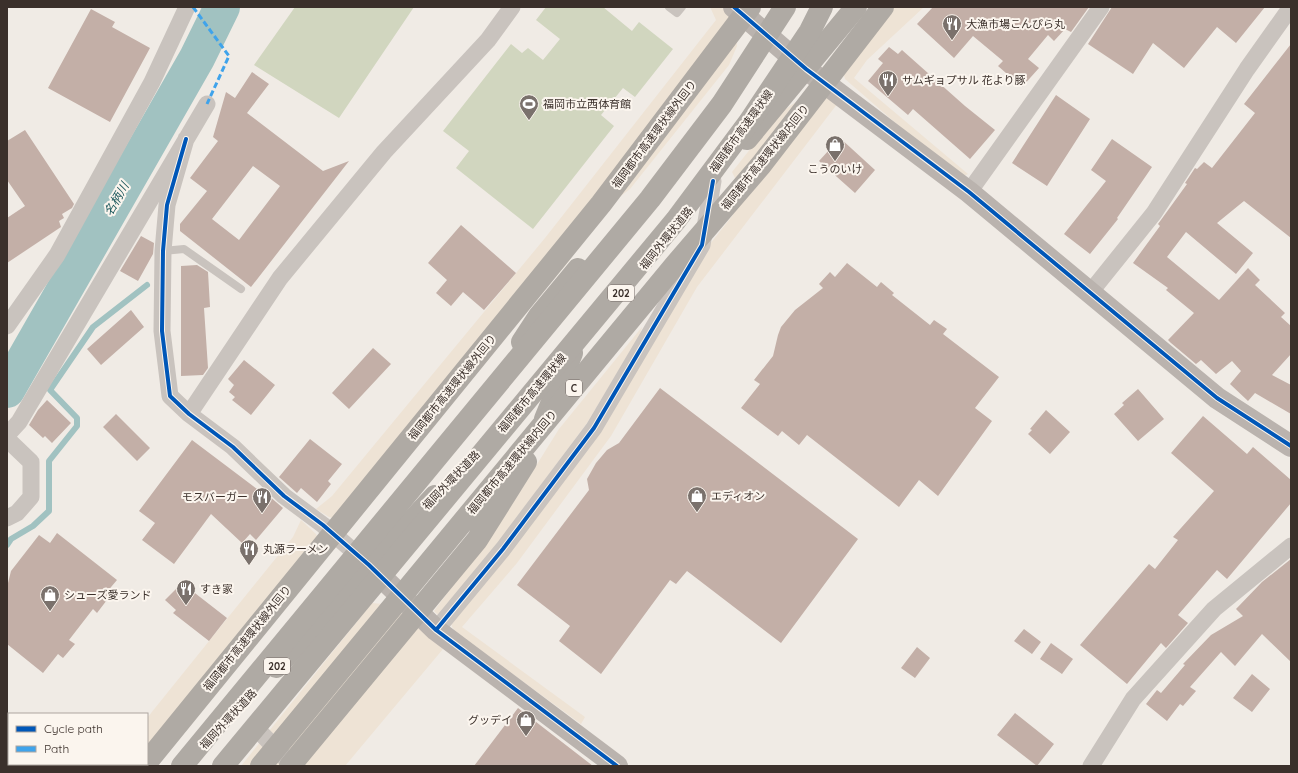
<svg xmlns="http://www.w3.org/2000/svg" width="1298" height="773" font-family="Quicksand,'Noto Sans JP',sans-serif">
<rect width="100%" height="100%" fill="#f0ebe5"/>
<!-- green -->
<path fill="#d1d6bf" d="M295 7H414L339 118 254 65Z
M546 7H603L632 31 639 22 673 49 635 97 623 88 601 115 614 126 533 229 456 168 469 151 443 131 511 44 522 53 528 48 543 60 560 39 536 20Z"/>
<!-- plaza -->
<path fill="#eee3d5" d="M710 7H721L728 12 736 32 737 46 729 65 630 189 600 212 578 239 570 260 357 515 340 520 329 517 316 509 332 496 545 238 716 20Z
M872 7H924L867 60 854 78 968 174 959 178 845 79 838 51Z
M819 94 838 103 697 287 611 436 517 563 462 627 585 717 581 724 457 633 452 627 451 621 509 554 706 249 733 215 735 178 732 172 778 114 799 100Z
M642 327 640 335 587 423 497 544 439 616 434 611 506 514 559 429Z
M301 520 316 534 321 545 157 766H113L115 764H147V718L293 537Z
M372 603 393 605 443 649 345 766H241Z"/>
<g fill="none" stroke-linecap="round" stroke-linejoin="round">
<!-- stream -->
<path stroke="#a1c2c1" stroke-width="6" d="M7 365 16 376
M7 545 11 539 33 526 49 511V461L77 426V418L50 390 93 327 147 285"/>
<!-- river -->
<path stroke="#a1c2c1" stroke-width="36" d="M7 390 197 58 222 7"/>
</g>
<!-- building -->
<path fill="#c3afa7" fill-rule="evenodd" d="M933 7H1089L1071 32 1065 29 1054 41 1048 35 1028 59 1039 68 1022 87 998 66 1003 61 973 36 954 58 917 24Z
M1112 7H1265L1236 43 1217 27 1184 68 1153 43 1133 74 1088 44Z
M91 9 115 22 112 27 150 48 110 122 48 88Z
M1291 44V238L1244 201 1217 223 1253 253 1236 274 1186 232 1167 257 1219 300 1248 268 1260 280 1255 285 1285 313 1281 317 1291 326V354L1272 375 1291 385V414L1255 393 1248 401 1230 384 1241 371 1232 361 1216 374 1201 360 1196 364 1171 343 1168 340 1194 313 1166 290 1168 288 1133 263 1160 226 1158 224 1187 184 1185 183 1195 168 1197 169 1204 162 1212 168 1255 113 1244 104Z
M889 47 898 54 902 50 965 106 995 130 970 159 913 109 908 115 868 81 883 63 878 59Z
M252 72 269 84 247 113 323 171 349 161 251 287 180 231V224L207 191 190 178 218 141 213 137 226 92 235 98ZM253 166 280 186 239 240 212 219Z
M1056 95 1090 119 1047 186 1012 163Z
M25 130 74 204 72 208 62 214 64 218 59 221 61 227 7 263V218L25 206 7 180V141Z
M840 138 875 170 855 193 819 161Z
M1112 139 1152 167 1117 218 1118 219 1090 254 1064 234 1106 181 1091 170Z
M461 225 516 273 484 310 463 292 451 306 436 293 447 280 428 263Z
M141 236 154 243 153 254 138 281 120 271Z
M847 263 877 287 881 282 894 293 892 295 930 325 934 320 947 329 943 334 999 377 975 408 992 421 938 496 919 480 899 507 807 435 799 445 782 431 778 436 741 408 760 384 754 380 773 356 778 335 781 327 795 310 823 288 819 284 830 272 835 277Z
M197 265 208 272 210 307 204 308 208 368 203 375 181 376V266Z
M131 310 144 327 101 365 87 349Z
M373 348 391 364 349 409 332 393Z
M244 360 275 385 251 415 232 400 235 397 229 392 234 385 228 379Z
M660 388 858 539 781 643 687 571 676 584 670 580 601 674 559 641 570 626 517 585 589 490 587 479 596 463 607 450 619 443Z
M1138 389 1164 419 1138 441 1114 414 1124 405 1122 403Z
M47 400 71 423 52 443 45 436 43 438 29 425 38 410Z
M1046 410 1070 432 1050 454 1028 434 1032 430 1030 429Z
M116 414 150 448 137 461 103 427Z
M1203 416 1247 454 1253 447 1291 480V503L1227 579 1217 570 1178 615 1188 623 1166 648 1161 643 1127 684 1080 645 1149 564 1155 569 1178 540 1173 537 1214 491 1171 453Z
M310 439 342 464 328 481 331 484 317 502 301 488 297 493 279 477Z
M192 440 261 492 262 490 283 508 256 540 250 534 242 543 211 514 174 564 142 540 155 523 139 511Z
M57 533 117 580 106 593 110 596 97 613 93 609 69 640 75 644 63 658 58 654 43 673 7 644V587L11 571 39 535 50 543Z
M1291 559V662L1262 634 1235 666 1221 652 1190 687 1196 691 1183 706 1180 704 1167 721 1146 704 1157 690 1161 693 1185 665 1183 664 1211 635 1243 616 1236 609 1262 582Z
M182 583 227 618 209 641 173 613 176 610 165 600Z
M1024 629 1041 642 1032 654 1014 641Z
M1051 643 1073 659 1062 674 1040 659Z
M917 647 930 658 915 678 901 668Z
M1252 674 1270 689 1252 712 1233 698Z
M518 708 593 766H474Z
M1015 713 1054 744 1037 766 997 735Z"/>
<g fill="none" stroke-linecap="round" stroke-linejoin="round">
<!-- lane -->
<path stroke="#c9c3be" stroke-width="8" d="M669 7 677 13 682 7
M163 251 184 249 241 289"/>
<!-- street -->
<path stroke="#c9c3be" stroke-width="17" d="M186 139 167 205 163 251 162 331 170 396 189 414 233 447 284 496 323 525 366 562
M969 192 1101 7
M1089 294 1154 213 1247 69 1291 7
M7 326 57 255 152 82 187 7
M189 414 280 278 384 152 488 40 512 7
M7 435 19 422 207 104
M7 439 31 462V497L17 513 7 518
M436 630 503 549 594 428 702 245 713 181
M256 728 284 757
M1091 766 1133 699 1214 609 1291 546"/>
<!-- secondary -->
<path stroke="#bab3ae" stroke-width="22" d="M734 7 806 69 969 192 1217 398 1291 446
M369 565 436 630 617 766"/>
<!-- highway -->
<path stroke="#afaaa4" stroke-width="22" d="M747 139 856 7
M522 342 539 316 578 269
M545 419 572 353
M276 667 435 496"/>
<!-- highway-bridge -->
<path stroke="#afaaa4" stroke-width="22" d="M147 762 601 204 750 7
M182 766 650 199 722 104 785 7
M223 766 676 220 749 122 810 31 822 7
M261 766 675 265 761 165 883 7
M290 766 477 540 526 462"/>
<!-- quiet -->
<path stroke="#3fa3eb" stroke-width="3" stroke-dasharray="6 3" stroke-linecap="butt" d="M193 7 229 56 207 104"/>
<defs>
<path id="cycleway" d="M734 7 806 69 969 192 1217 398 1291 446
M186 139 167 205 163 251 162 331 170 396 189 414 233 447 284 496 323 525 369 565 436 630 617 766
M436 630 503 549 594 428 702 245 713 181"/>
</defs>
<!-- cycleway casing -->
<use href="#cycleway" stroke="#fbf5ee" stroke-width="6"/>
<!-- cycleway -->
<use href="#cycleway" stroke="#0057b8" stroke-width="4"/>
</g>
<!-- icons -->
<defs>
<symbol id="restaurant-pin" viewBox="-11 -11 22 30"><path d="M0 17L-7.5 6A9.5 9.5 0 1 1 7.5 6Z" fill="#7a716c" stroke="#fbf5ee"/><path d="M-5-6h1v4h1v-4h1v4h1v-4h1v5L-1.5 .5V6h-2V.5L-5-1ZM5-6V6H3V1.5H1.5Q1.5-4 5-6Z" fill="#fff"/></symbol>
<symbol id="stadium-pin" viewBox="-11 -11 22 30"><path d="M0 17L-7.5 6A9.5 9.5 0 1 1 7.5 6Z" fill="#7a716c" stroke="#fbf5ee"/><path d="M0-5a6.5 5 0 1 0 0 10a6.5 5 0 1 0 0-10ZM-3.5-1.8h7v3.6h-7Z" fill="#fff"/></symbol>
<symbol id="shop-pin" viewBox="-11 -11 22 30"><path d="M0 17L-7.5 6A9.5 9.5 0 1 1 7.5 6Z" fill="#7a716c" stroke="#fbf5ee"/><path d="M-5-2.5h2.3a2.7 3.5 0 0 1 5.4 0H5L5.5 6h-11ZM-1.5-2.5h3a1.5 2.3 0 0 0-3 0Z" fill="#fff"/></symbol>
</defs>
<g fill-rule="evenodd">
<use href="#restaurant-pin" x="941" y="13" width="22" height="30"/>
<use href="#restaurant-pin" x="877" y="69" width="22" height="30"/>
<use href="#stadium-pin" x="518" y="93" width="22" height="30"/>
<use href="#shop-pin" x="824" y="134" width="22" height="30"/>
<use href="#shop-pin" x="686" y="485" width="22" height="30"/>
<use href="#restaurant-pin" x="251" y="486" width="22" height="30"/>
<use href="#restaurant-pin" x="238" y="538" width="22" height="30"/>
<use href="#restaurant-pin" x="175" y="578" width="22" height="30"/>
<use href="#shop-pin" x="39" y="584" width="22" height="30"/>
<use href="#shop-pin" x="515" y="709" width="22" height="30"/>
</g>
<g text-anchor="middle" dominant-baseline="central" stroke-width="4" stroke-linejoin="round" paint-order="stroke">
<!-- shield labels -->
<g fill="#fbf5ee" stroke="#756b66" stroke-width="1">
<rect x="608" y="285" width="26" height="16" rx="3"/>
<rect x="566" y="380" width="16" height="16" rx="3"/>
<rect x="264" y="658" width="26" height="16" rx="3"/>
</g>
<g font-size="10" font-weight="bold" fill="#3b302b">
<text x="621" y="293">202</text>
<text x="574" y="388">C</text>
<text x="277" y="666">202</text>
</g>
<!-- poi labels -->
<g font-size="11" fill="#3b302b" stroke="#fbf5ee" text-anchor="start">
<text x="966" y="24">大漁市場こんぴら丸</text>
<text x="902" y="80">サムギョプサル 花より豚</text>
<text x="543" y="104">福岡市立西体育館</text>
<text x="835" y="169" text-anchor="middle">こうのいけ</text>
<text x="711" y="496">エディオン</text>
<text x="248" y="497" text-anchor="end">モスバーガー</text>
<text x="263" y="549">丸源ラーメン</text>
<text x="200" y="589">すき家</text>
<text x="64" y="595">シューズ愛ランド</text>
<text x="512" y="720" text-anchor="end">グッデイ</text>
</g>
<!-- street labels -->
<g font-size="11" fill="#3b302b" stroke="#fbf5ee">
<text transform="translate(741 131) rotate(-54)">福岡都市高速環状線</text>
<text transform="translate(654 134) rotate(-53)">福岡都市高速環状線外回り</text>
<text transform="translate(765 157) rotate(-51)">福岡都市高速環状線内回り</text>
<text transform="translate(666 238) rotate(-51)">福岡外環状道路</text>
<text transform="translate(452 387) rotate(-51)">福岡都市高速環状線外回り</text>
<text transform="translate(532 393) rotate(-50)">福岡都市高速環状線</text>
<text transform="translate(512 462) rotate(-50)">福岡都市高速環状線内回り</text>
<text transform="translate(451 480) rotate(-46)">福岡外環状道路</text>
<text transform="translate(247 638) rotate(-51)">福岡都市高速環状線外回り</text>
<text transform="translate(228 719) rotate(-47)">福岡外環状道路</text>
</g>
<!-- water labels -->
<g font-size="12" font-style="italic" fill="#1f5a5e" stroke="#fbf5ee">
<text transform="translate(116 199) rotate(-60)">名柄川</text>
</g>
</g>
<!-- border -->
<rect width="1298" height="773" fill="none" stroke="#3b302b" stroke-width="16"/>
<!-- legend -->
<rect x="8" y="713" width="140" height="52" fill="#fbf5ee" stroke="#aea6a0"/>
<rect x="16" y="726" width="20" height="6" fill="#0057b8" stroke="#aea6a0"/>
<text x="44" y="733" font-size="12" fill="#3b302b">Cycle path</text>
<rect x="16" y="746" width="20" height="6" fill="#3fa3eb" stroke="#aea6a0"/>
<text x="44" y="753" font-size="12" fill="#3b302b">Path</text>
</svg>
